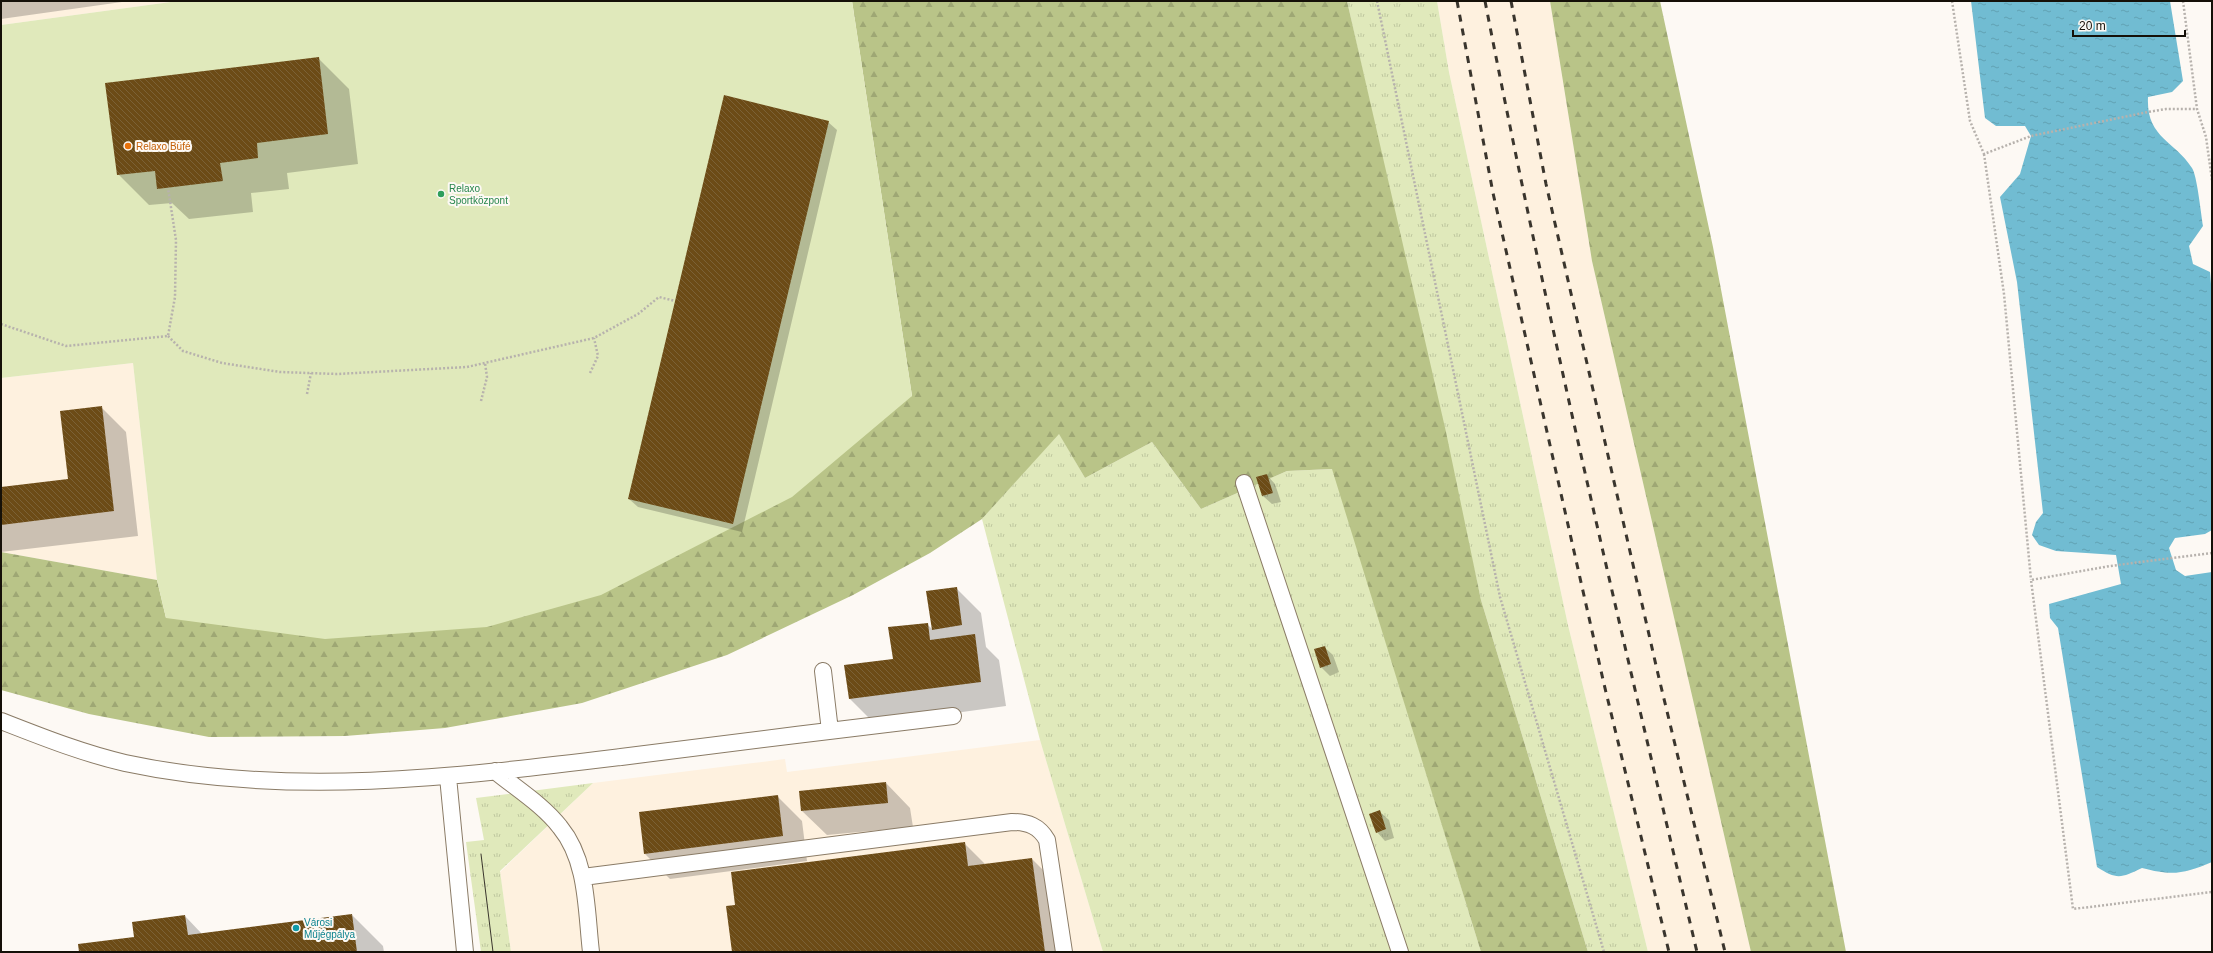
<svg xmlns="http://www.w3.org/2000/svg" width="2213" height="953" font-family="Helvetica,sans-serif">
<defs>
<pattern id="grass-tufts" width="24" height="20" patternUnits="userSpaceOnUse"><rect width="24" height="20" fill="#e0e9bb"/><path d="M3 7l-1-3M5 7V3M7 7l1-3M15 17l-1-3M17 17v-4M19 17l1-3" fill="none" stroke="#bfc79f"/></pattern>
<pattern id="forest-firs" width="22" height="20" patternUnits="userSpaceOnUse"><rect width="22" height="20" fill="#b9c488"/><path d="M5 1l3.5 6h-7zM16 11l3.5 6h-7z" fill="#9ea774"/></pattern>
<pattern id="water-ripples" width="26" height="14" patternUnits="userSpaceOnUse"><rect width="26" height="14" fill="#71bcd2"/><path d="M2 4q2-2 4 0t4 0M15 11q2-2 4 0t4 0" fill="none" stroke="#61a1b3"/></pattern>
<pattern id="building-back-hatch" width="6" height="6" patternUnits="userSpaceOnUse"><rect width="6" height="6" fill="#6c4b16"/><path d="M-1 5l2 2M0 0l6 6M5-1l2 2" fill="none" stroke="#7b6136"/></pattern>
</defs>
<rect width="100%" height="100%" fill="#fdf9f4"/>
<!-- built -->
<path fill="#fef1df" d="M1 1H178L1 25Z
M1437 1H1550L1592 261 1751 952H1648L1568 625 1449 72Z
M133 363 157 580 1 552V378Z
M1040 740 1103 952H511L500 872 593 783 785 759 787 772Z"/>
<!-- grass -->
<path fill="url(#grass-tufts)" d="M1347 1H1437L1449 72 1568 625 1648 952H1588L1481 600Z
M1059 433 1085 478 1152 442 1201 509 1287 471 1333 469 1481 952H1103L1040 740 982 519Z
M593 783 500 871 511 952H481L466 842 484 840 476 798Z"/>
<!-- forest -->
<path fill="url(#forest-firs)" d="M852 1H1347L1446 432 1481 600 1588 952H1481L1332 469 1287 471 1201 509 1152 442 1085 478 1059 434 982 519 930 553 853 595 727 655 582 703 445 728 345 736 209 737 89 714 1 690V552L157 580 166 618 912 396Z
M1550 1H1660L1713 247 1846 952H1751L1592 261Z"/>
<!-- park -->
<path fill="#e0e9bb" d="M178 1H852L912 396 792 497 601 595 487 627 325 639 166 618 157 580 133 363 1 378V25Z"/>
<!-- water -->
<path fill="url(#water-ripples)" d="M1971 1H2170L2183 81 2172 92 2148 97C2146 138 2174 140 2192 168 2197 175 2201 214 2203 226L2189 246 2193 264 2210 272 2212 296V530L2205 534 2175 538 2169 548 2176 570 2185 576 2212 572V862C2184 874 2172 876 2142 868 2121 878 2117 880 2097 867L2058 628 2050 618 2049 604 2121 584 2116 555 2056 551 2039 545 2032 535 2036 522 2043 513 2017 282 2000 197 2020 174 2031 136 2025 126H1996L1985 118Z"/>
<!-- shadow -->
<path fill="#0003" d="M1 1H129L1 19Z
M318 58 349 89 358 164 287 173 289 189 251 193 253 212 189 219 172 203 149 205 118 174Z
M828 122 837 130 742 532 638 507 629 499Z
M101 407 126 432 138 536 1 552V488L70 480Z
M1267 475 1275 484 1281 502 1272 504 1263 496 1258 478Z
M956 588 981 613 986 647 999 660 1006 706 875 724 850 699 845 666 894 660 927 624 932 629Z
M1324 647 1333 655 1339 672 1330 676 1321 667Z
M886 783 910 808 913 827 827 835 802 811Z
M777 796 802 821 807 861 670 879 645 854Z
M1380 812 1389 820 1394 838 1385 841 1377 832Z
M964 843 986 865 1032 859 1057 884 1066 952H733L736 906Z
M352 915 383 946 384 952H80L135 938 185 916 202 934Z"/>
<!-- building -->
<path fill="url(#building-back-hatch)" d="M319 57 328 134 257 143 258 158 220 163 223 181 157 189 155 171 117 175 105 83Z
M724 95 829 121 733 524 628 499Z
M102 406 114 511 1 525V487L68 479 60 411Z
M1267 474 1273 493 1262 496 1256 477Z
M957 587 962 625 932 630 926 591Z
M928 623 930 640 975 634 981 682 849 699 844 665 893 659 888 627Z
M1325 646 1331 664 1320 668 1314 649Z
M886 782 888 803 801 811 799 791Z
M778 795 783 836 644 854 639 812Z
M1380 810 1386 829 1376 833 1369 814Z
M965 842 968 866 1032 858 1045 952H732L726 906 735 905 731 872Z
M352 914 357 952H79L78 944 134 937 132 922 185 915 188 935Z"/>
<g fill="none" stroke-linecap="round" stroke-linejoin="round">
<defs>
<path id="service" d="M1244 483 1400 952
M823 671 830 731
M1 721C42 737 82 753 125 763 288 798 457 777 621 757 732 743 842 729 953 716
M495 771C517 789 543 805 560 827 588 861 586 910 591 952
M448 777 465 952
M583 877 1012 822C1028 822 1039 826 1047 840L1064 952"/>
</defs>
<!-- service casing -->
<use href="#service" stroke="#8a7b66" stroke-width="18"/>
<!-- path -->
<path stroke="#b7b2ad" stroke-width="2.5" stroke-dasharray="2 2" stroke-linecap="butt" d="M1377 1 1500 597 1604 952
M1952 1 1970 121 1984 154 2031 136 2148 112 2166 109H2197
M2183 1 2197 109 2206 137 2212 180
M1984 154 2004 294 2031 580
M1 324 66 346 168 336 175 297 176 240 168 188
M168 336 183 351 222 363 280 372 337 374 467 367 594 338 638 314 659 297 675 301
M590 373 598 356 594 338
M307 394 311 373
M481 401 487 377 485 363
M2212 553 2110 566 2031 580 2073 909 2212 892"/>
<!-- service -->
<use href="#service" stroke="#fff" stroke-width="16"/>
<!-- tram -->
<path stroke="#3a352d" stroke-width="1" d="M481 854 493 952"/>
<!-- rail -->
<path stroke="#3a352d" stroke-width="3" stroke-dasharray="7 7" stroke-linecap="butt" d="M1457 1 1493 193 1604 684 1669 952
M1485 1C1547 320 1622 636 1697 952
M1511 1 1546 184 1658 674 1725 952"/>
</g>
<!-- markers -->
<circle fill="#e8710a" stroke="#fdf9f4" stroke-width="1.5" cx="128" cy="146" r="4"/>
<circle fill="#2e9e5b" stroke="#fdf9f4" stroke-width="1.5" cx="441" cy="194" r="4"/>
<circle fill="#0f9aa8" stroke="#fdf9f4" stroke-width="1.5" cx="296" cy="928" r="4"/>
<g text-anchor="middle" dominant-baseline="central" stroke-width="4" stroke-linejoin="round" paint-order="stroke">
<!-- food labels -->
<g font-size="10" fill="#c56008" stroke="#fdf9f4" text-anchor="start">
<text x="136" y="146">Relaxo Büfé</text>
</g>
<!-- leisure labels -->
<g font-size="10" fill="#27864d" stroke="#fdf9f4" text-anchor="start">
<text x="449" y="188">Relaxo<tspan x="449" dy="12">Sportközpont</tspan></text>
</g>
<!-- culture labels -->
<g font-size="10" fill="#0d838f" stroke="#fdf9f4" text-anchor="start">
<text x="304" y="922">Városi<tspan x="304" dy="12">Műjégpálya</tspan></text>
</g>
</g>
<!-- border -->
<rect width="2213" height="953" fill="none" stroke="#151008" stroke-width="4"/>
<!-- scale -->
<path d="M2073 30v6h112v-6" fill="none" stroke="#151008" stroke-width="2"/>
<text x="2079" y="30" font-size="12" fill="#151008" stroke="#fdf9f4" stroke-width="3" paint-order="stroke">20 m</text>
</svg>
